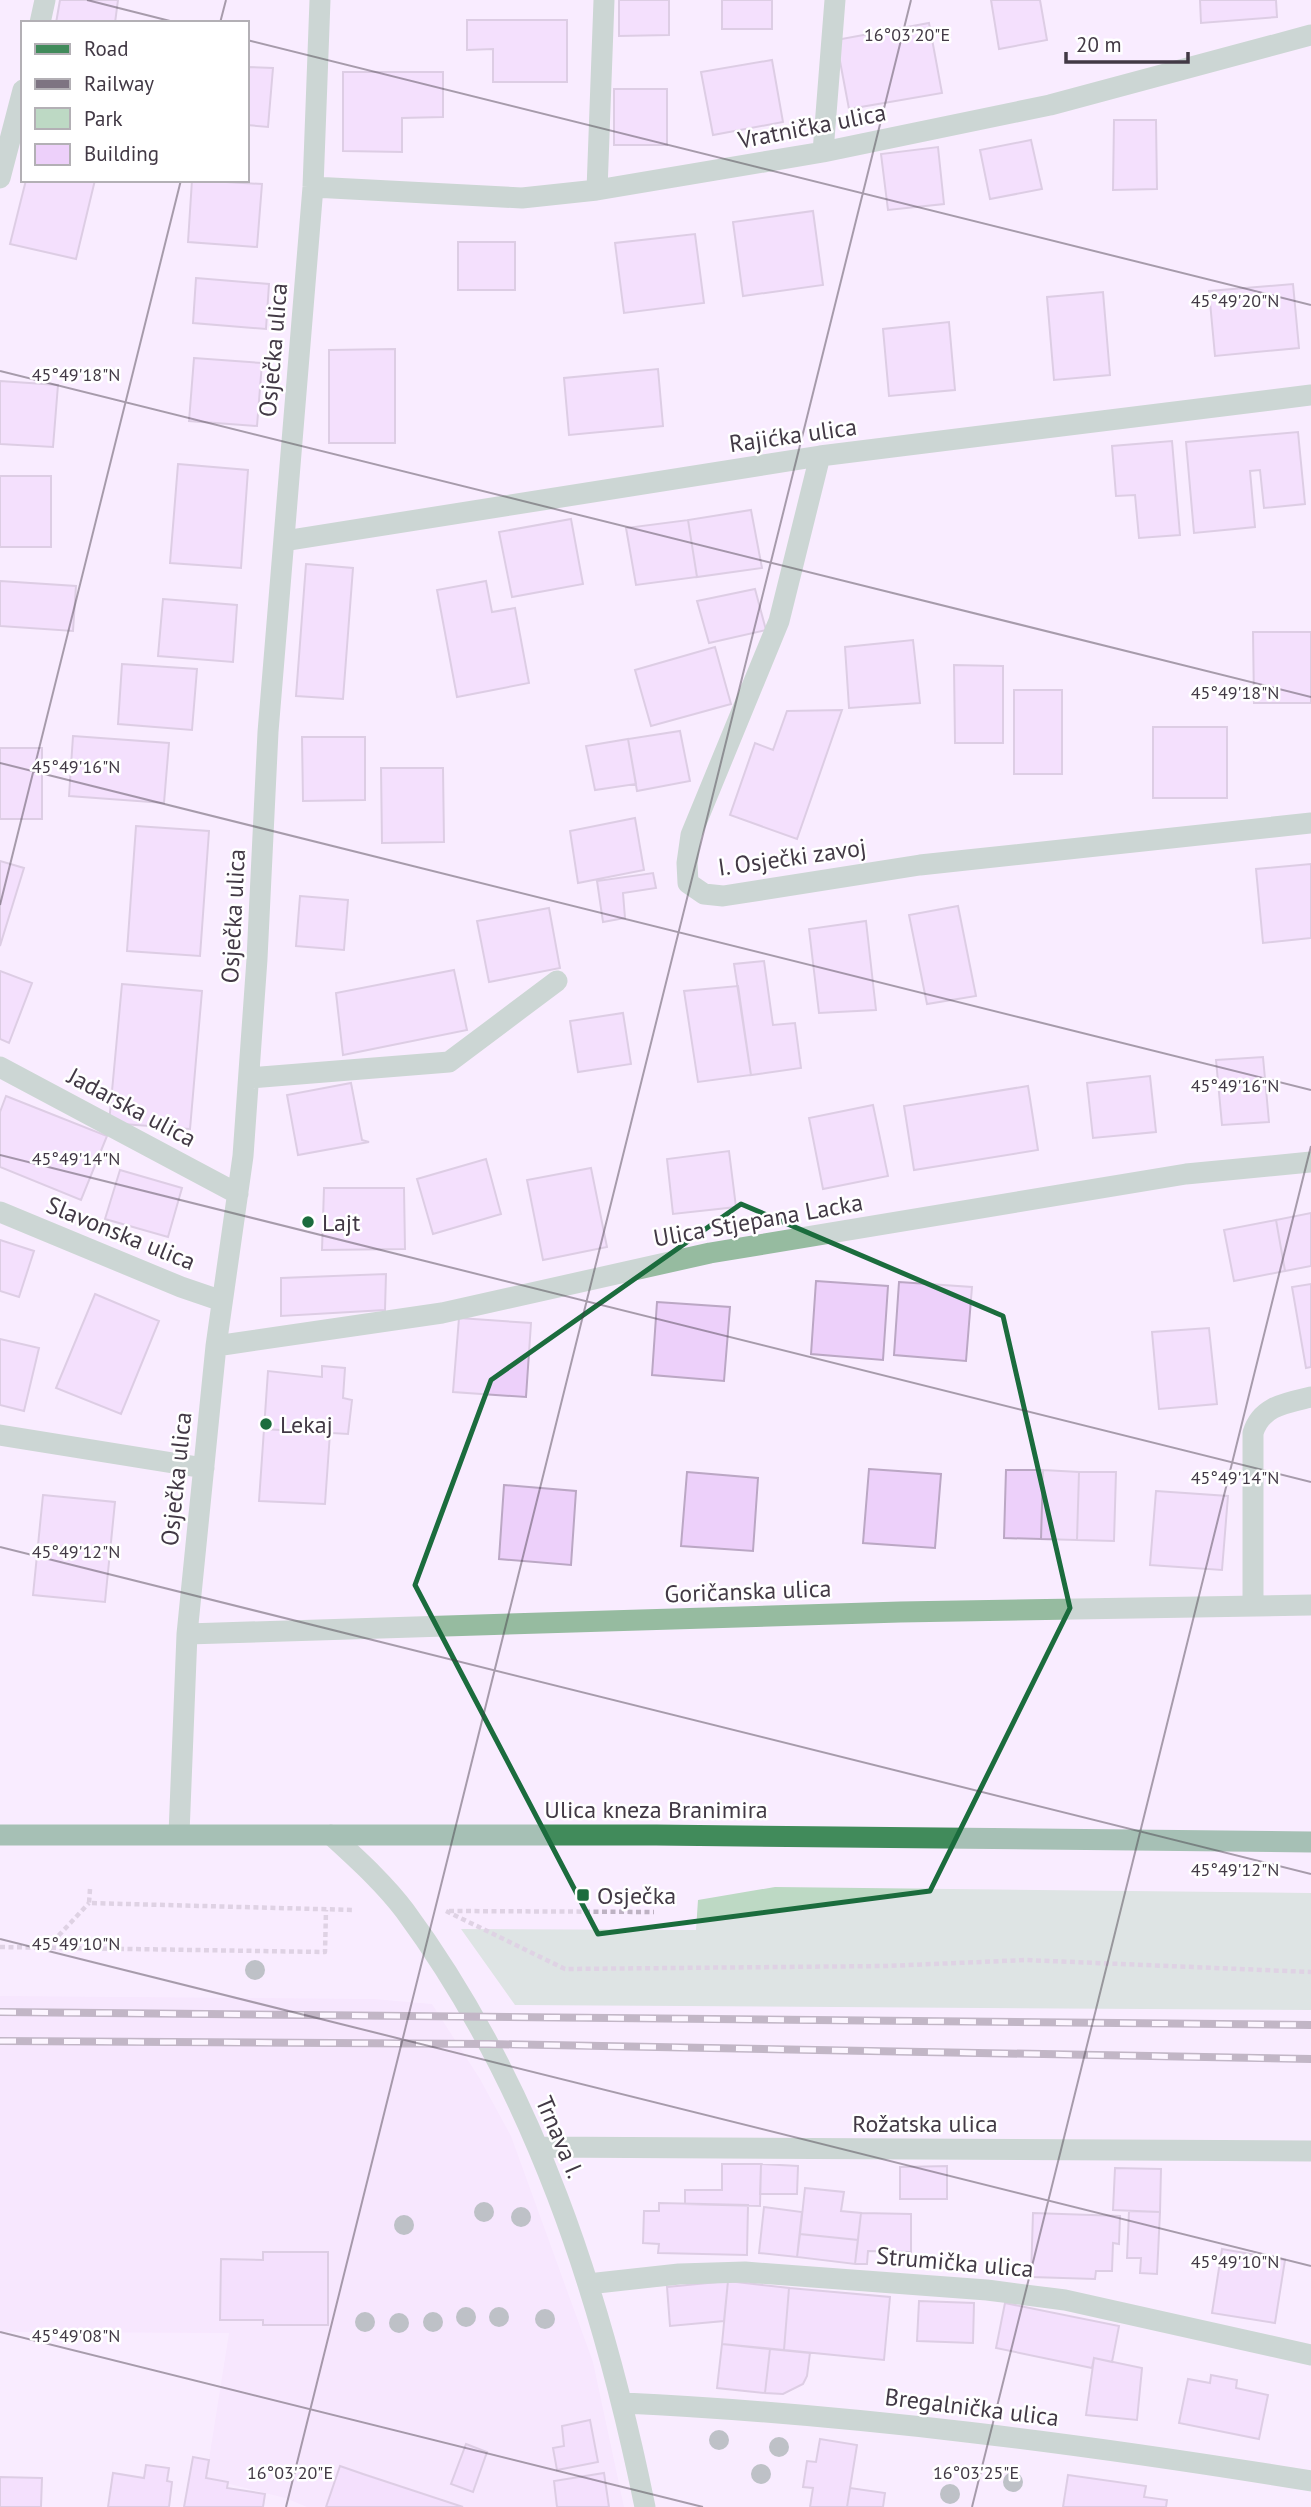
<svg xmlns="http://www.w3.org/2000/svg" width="1311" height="2507" font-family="'PT Sans',sans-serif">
<rect width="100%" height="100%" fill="#f9ecff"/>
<!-- built -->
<path fill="#f4dffd" d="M0 1996 374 1999 432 2004 480 2079 511 2136 593 2362 624 2507H307L285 2498 206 2478 229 2333 0 2332Z"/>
<!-- green -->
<path fill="#bdd9c4" d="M775 1887 1311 1893V2010L515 2005 461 1929 696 1930 698 1900Z"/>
<!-- building -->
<path fill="#edd0fa" stroke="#bba7c4" stroke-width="2" d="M60 0H118L115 23H56Z
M619 0H669V35L619 36Z
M722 0H772V29H722Z
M991 0H1040L1047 40 999 49Z
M1200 0H1276L1277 17 1201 23Z
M467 20H567V82H493V49L467 50Z
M929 23 942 93 849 109 836 40Z
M772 60 783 122 713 135 701 72Z
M247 67 273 68 268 127 247 125Z
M343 72H443V117L402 118V152L343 151Z
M614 89H667V145H614Z
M1114 120H1156L1157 189 1113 190Z
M1031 140 1042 189 990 199 980 150Z
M938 147 944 204 888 210 881 154Z
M26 180H95L76 259 10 244Z
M192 180 262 184 257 247 188 242Z
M813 211 823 285 743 296 733 222Z
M695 234 704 303 624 313 615 243Z
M458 242H515V290H458Z
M196 278 269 284 266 329 193 323Z
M1293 284 1299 348 1215 356 1209 291Z
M1103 292 1110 375 1054 380 1047 297Z
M949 322 955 390 889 396 883 329Z
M395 349V443H329V350Z
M194 358 262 363 257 426 189 421Z
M658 369 663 426 569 435 564 378Z
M0 381 58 385 53 447 0 444Z
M1298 432 1305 504 1264 508 1260 470 1250 471 1255 527 1194 533 1186 442Z
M1172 441 1180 535 1139 538 1135 495 1116 496 1112 446Z
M178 464 248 470 241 568 170 563Z
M0 476H51V547H0Z
M751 510 762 568 697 577 688 520Z
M571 519 583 584 512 597 499 532Z
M688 520 697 577 636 585 626 528Z
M306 564 353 568 343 699 296 696Z
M0 581 76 586 73 631 0 626Z
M486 581 492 612 515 608 529 683 457 697 437 590Z
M755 589 766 630 709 643 697 601Z
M163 599 237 605 233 662 158 656Z
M1253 632H1311V703H1254Z
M913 640 920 703 849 708 845 647Z
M715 647 731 704 651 726 635 670Z
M122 664 197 669 192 730 118 724Z
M954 665 1003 666V743H955Z
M1014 690H1062V774H1014Z
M842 710 797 839 730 815 755 743 773 750 787 711Z
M1153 727H1227V798H1153Z
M680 731 690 781 637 791 628 739Z
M73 736 169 743 164 803 69 796Z
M302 737H365V800L303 801Z
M628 739 636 784 595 790 586 746Z
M0 748H42V819H0Z
M381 768H443L444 842 382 843Z
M635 818 644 870 578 883 570 831Z
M136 826 209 831 200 956 127 951Z
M0 861 24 868 0 946Z
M1311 864V938L1263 943 1256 869Z
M653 873 656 888 623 893 625 918 603 922 597 881Z
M300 896 348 900 344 950 296 946Z
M958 906 976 996 927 1004 909 915Z
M549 908 560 968 489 982 477 921Z
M866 921 876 1010 819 1013 809 929Z
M764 961 773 1025 795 1023 801 1068 751 1075 734 964Z
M454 970 467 1030 343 1055 336 993Z
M0 971 32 983 9 1043 0 1039Z
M122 984 202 991 190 1129 109 1123Z
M738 986 751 1075 698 1082 684 991Z
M623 1013 631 1064 578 1072 570 1021Z
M1263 1057 1269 1122 1222 1125 1216 1060Z
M1150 1076 1156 1132 1093 1138 1087 1083Z
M351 1083 362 1140 369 1142 298 1155 287 1095Z
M1028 1086 1038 1150 914 1170 904 1106Z
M6 1096 107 1136 81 1200 0 1167V1112Z
M873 1105 888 1176 823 1189 809 1118Z
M729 1151 736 1207 673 1214 667 1159Z
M486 1159 501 1214 433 1234 417 1179Z
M591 1168 607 1247 543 1260 527 1180Z
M120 1170 182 1188 168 1237 105 1219Z
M324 1188H404L405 1249 322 1250Z
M1311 1213V1266L1285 1271 1276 1220Z
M1276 1220 1285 1271 1234 1281 1224 1230Z
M0 1240 34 1251 19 1297 0 1291Z
M386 1274 385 1310 281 1316V1278Z
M816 1281 888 1286 883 1360 811 1354Z
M899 1282 972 1287 966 1361 894 1355Z
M1311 1284V1367L1306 1368 1292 1287Z
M95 1294 159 1321 121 1414 56 1388Z
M657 1302 730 1307 724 1381 652 1375Z
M459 1318 531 1323 526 1397 453 1392Z
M1209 1328 1217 1404 1159 1409 1152 1332Z
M0 1339 39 1348 24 1411 0 1405Z
M322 1366 345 1368 343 1398 352 1400 348 1434 264 1429 268 1371 322 1377Z
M264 1429 330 1433 325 1504 259 1501Z
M869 1469 941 1474 935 1548 863 1543Z
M1006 1470H1043L1041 1539 1004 1538Z
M1043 1470 1079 1472 1077 1540 1041 1539Z
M687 1472 758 1478 753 1551 681 1546Z
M1079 1472H1116L1114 1541 1077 1540Z
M504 1485 576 1491 571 1565 499 1559Z
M1156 1491 1228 1496 1222 1570 1150 1565Z
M43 1495 115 1502 105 1602 33 1595Z
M722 2164H761L760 2206 685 2204V2190H722Z
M761 2164 798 2166 797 2194H760Z
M947 2166V2199H900V2167Z
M1115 2168 1161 2169 1160 2212 1113 2210Z
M805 2188 844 2192 841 2211 861 2213 858 2240 800 2234Z
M659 2203 748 2205 747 2255 658 2253 659 2244 643 2243 644 2211H659Z
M764 2207 802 2212 797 2257 759 2253Z
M1129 2211 1160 2212 1157 2274 1140 2273 1141 2258H1127Z
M861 2213 911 2214V2252L868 2251 867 2264H855Z
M1033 2213 1120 2216 1119 2244 1113 2243 1112 2271H1096L1095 2279 1031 2277Z
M800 2234 858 2240 855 2264 797 2257Z
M1222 2249 1285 2260 1275 2323 1212 2313Z
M263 2252H328V2325H263V2320H220L221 2259 263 2260Z
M728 2281 724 2321 670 2326 667 2287Z
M728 2281 789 2288 784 2350 722 2344Z
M789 2288 890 2297 884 2360 784 2350Z
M919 2301 974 2303 973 2343 917 2341Z
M1005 2303 1119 2326 1112 2362 1094 2358 1092 2368 996 2348Z
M722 2344 770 2349 765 2393 717 2388Z
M770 2349 810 2353 807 2376 803 2384 783 2394 765 2393Z
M1094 2358 1142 2368 1137 2420 1086 2415Z
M1211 2375 1237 2380 1236 2388 1268 2395 1259 2439 1179 2423 1188 2379 1210 2383Z
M590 2420 598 2462 557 2470 553 2448 564 2446 562 2426Z
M820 2439 857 2445 847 2507H810L813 2488 803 2487 807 2461 816 2462Z
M466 2444 487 2452 473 2492 451 2484Z
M193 2457 209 2460 206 2478 228 2482 227 2488 265 2494 263 2507H184Z
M146 2465 169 2468 167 2481 172 2482 169 2507H108L113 2473 144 2478Z
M340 2466 363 2474 463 2507H326Z
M604 2473 609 2507H557L554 2481Z
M1068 2475 1146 2486 1144 2497 1167 2500 1166 2507H1063Z
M0 2477 42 2478 41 2507H0Z
M850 2488 885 2493 883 2507H847Z"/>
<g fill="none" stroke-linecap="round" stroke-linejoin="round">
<!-- path -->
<path stroke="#beb2c3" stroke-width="4.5" stroke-dasharray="5 3.5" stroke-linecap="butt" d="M90 1889 89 1903 355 1910
M446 1911 565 1969 887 1966 1026 1960 1311 1972
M449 1911 654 1912
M0 1947 325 1952 326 1910
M47 1948 89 1903"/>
<!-- minor -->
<path stroke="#96bba0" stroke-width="21" d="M40 23 45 0
M823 152 835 0
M0 178 23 90
M313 187 522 198 597 190 823 152 1050 105 1311 35
M597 190 604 0
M820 456 779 621 691 835 687 863 688 883 704 894 723 896 920 865 1311 823
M284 541 820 456 1311 395
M0 1067 238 1194
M249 1078 449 1062 557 981
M0 1212 181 1287 222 1301
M216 1346 442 1313 710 1253 1186 1174 1311 1162
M0 1435 204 1468
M1253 1606V1433C1261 1406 1286 1403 1311 1397
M187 1634 900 1612 1311 1605
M179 1834 187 1634 216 1346 243 1156 257 959 268 732 313 187 320 0
M331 1835C357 1859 384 1883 405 1911 534 2086 602 2297 645 2507
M538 2147 1311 2151
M588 2284 679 2274 745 2272 987 2290 1065 2300 1311 2355
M624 2403C854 2414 1084 2444 1311 2481"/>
<!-- major -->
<path stroke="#418b5b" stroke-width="21" d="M0 1835H656L1311 1842"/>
<defs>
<path id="rail" d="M0 2012 1311 2025
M0 2041 489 2044 1311 2059"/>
</defs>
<!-- rail casing -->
<use href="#rail" stroke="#7e7482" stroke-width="8"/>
<!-- rail -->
<use href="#rail" stroke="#fff" stroke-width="5" stroke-dasharray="16" stroke-linecap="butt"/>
</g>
<!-- trees -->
<g fill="#758c84">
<circle cx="255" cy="1970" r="10"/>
<circle cx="484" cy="2212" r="10"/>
<circle cx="521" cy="2217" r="10"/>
<circle cx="404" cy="2225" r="10"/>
<circle cx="466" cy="2317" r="10"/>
<circle cx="499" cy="2317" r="10"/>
<circle cx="545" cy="2319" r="10"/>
<circle cx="365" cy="2322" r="10"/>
<circle cx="433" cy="2322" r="10"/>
<circle cx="399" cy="2323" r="10"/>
<circle cx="719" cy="2440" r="10"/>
<circle cx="779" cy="2447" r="10"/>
<circle cx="761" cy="2474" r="10"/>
<circle cx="1013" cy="2482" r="10"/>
<circle cx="950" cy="2494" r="10"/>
</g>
<!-- marked area -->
<path d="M0 0H1311V2507H0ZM741 1204 1003 1316 1070 1608 930 1891 598 1934 415 1585 491 1380Z" fill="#f9ecff" fill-opacity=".55" fill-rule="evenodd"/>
<path fill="none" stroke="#1b6c3d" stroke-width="5" stroke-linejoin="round" d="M741 1204 1003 1316 1070 1608 930 1891 598 1934 415 1585 491 1380Z"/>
<!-- ticks -->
<path fill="none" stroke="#423945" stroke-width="2" stroke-opacity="0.45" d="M87 0 178 23M220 23 226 0M247 40 1311 305M0 371 1311 697M0 763 1311 1090M0 905 181 180M0 1155 1311 1482M0 1547 1311 1874M0 1939 1311 2266M0 2332 703 2507M286 2507 911 0M972 2507 1311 1146"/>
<!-- markers -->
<g fill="#1b6c3d" stroke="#fff" stroke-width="2.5">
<circle cx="308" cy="1222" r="7"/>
<circle cx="266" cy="1424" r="7"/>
<rect x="576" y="1888" width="14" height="14" rx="3.5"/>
</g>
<g text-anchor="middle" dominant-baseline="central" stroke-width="5" stroke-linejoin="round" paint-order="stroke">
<!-- street labels -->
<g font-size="24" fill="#423945" stroke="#fff">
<text transform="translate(812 126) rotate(-11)">Vratnička ulica</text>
<text transform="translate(273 350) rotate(-85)">Osječka ulica</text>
<text transform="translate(793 435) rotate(-8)">Rajićka ulica</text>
<text transform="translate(792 857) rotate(-8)">I. Osječki zavoj</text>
<text transform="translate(233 916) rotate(-87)">Osječka ulica</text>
<text transform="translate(132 1107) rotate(28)">Jadarska ulica</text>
<text transform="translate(758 1220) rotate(-10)">Ulica Stjepana Lacka</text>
<text transform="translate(121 1233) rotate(22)">Slavonska ulica</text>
<text transform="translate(176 1479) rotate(-84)">Osječka ulica</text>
<text transform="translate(748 1591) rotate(-2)">Goričanska ulica</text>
<text x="656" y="1809">Ulica kneza Branimira</text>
<text x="925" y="2123">Rožatska ulica</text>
<text transform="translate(560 2137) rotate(67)">Trnava I.</text>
<text transform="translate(955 2262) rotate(5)">Strumička ulica</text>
<text transform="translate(972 2407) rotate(7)">Bregalnička ulica</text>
</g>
<!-- poi labels -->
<g font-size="24" fill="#423945" stroke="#fff" text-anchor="start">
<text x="322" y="1222">Lajt</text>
<text x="280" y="1424">Lekaj</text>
<text x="597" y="1895">Osječka</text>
</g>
</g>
<g font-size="18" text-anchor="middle" fill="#423945" stroke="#fff" stroke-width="5" stroke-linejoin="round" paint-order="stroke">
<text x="907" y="41">16°03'20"E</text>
<text x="1235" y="307">45°49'20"N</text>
<text x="76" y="381">45°49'18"N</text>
<text x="1235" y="699">45°49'18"N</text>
<text x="76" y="773">45°49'16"N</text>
<text x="1235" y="1092">45°49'16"N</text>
<text x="76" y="1165">45°49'14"N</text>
<text x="1235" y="1484">45°49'14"N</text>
<text x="76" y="1558">45°49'12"N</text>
<text x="1235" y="1876">45°49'12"N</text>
<text x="76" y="1950">45°49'10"N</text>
<text x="1235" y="2268">45°49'10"N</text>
<text x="76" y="2342">45°49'08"N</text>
<text x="290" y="2479">16°03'20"E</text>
<text x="976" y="2479">16°03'25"E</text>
</g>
<!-- legend -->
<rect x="21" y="21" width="228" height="161" fill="#ffffff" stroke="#b3b0b5" stroke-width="2"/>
<rect x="35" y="44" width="35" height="10" fill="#418b5b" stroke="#b3b0b5" stroke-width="2"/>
<text x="84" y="56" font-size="21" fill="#423945">Road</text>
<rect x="35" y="79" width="35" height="10" fill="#7e7482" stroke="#b3b0b5" stroke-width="2"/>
<text x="84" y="91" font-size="21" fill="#423945">Railway</text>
<rect x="35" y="108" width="35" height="21" fill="#bdd9c4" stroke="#b3b0b5" stroke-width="2"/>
<text x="84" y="126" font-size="21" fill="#423945">Park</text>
<rect x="35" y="144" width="35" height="21" fill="#edd0fa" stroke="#b3b0b5" stroke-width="2"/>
<text x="84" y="161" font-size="21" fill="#423945">Building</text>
<!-- scale -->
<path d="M1066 52v10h122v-10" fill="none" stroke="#423945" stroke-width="3.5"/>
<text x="1076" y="52" font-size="21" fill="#423945" stroke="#ffffff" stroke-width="5" paint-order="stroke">20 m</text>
</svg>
